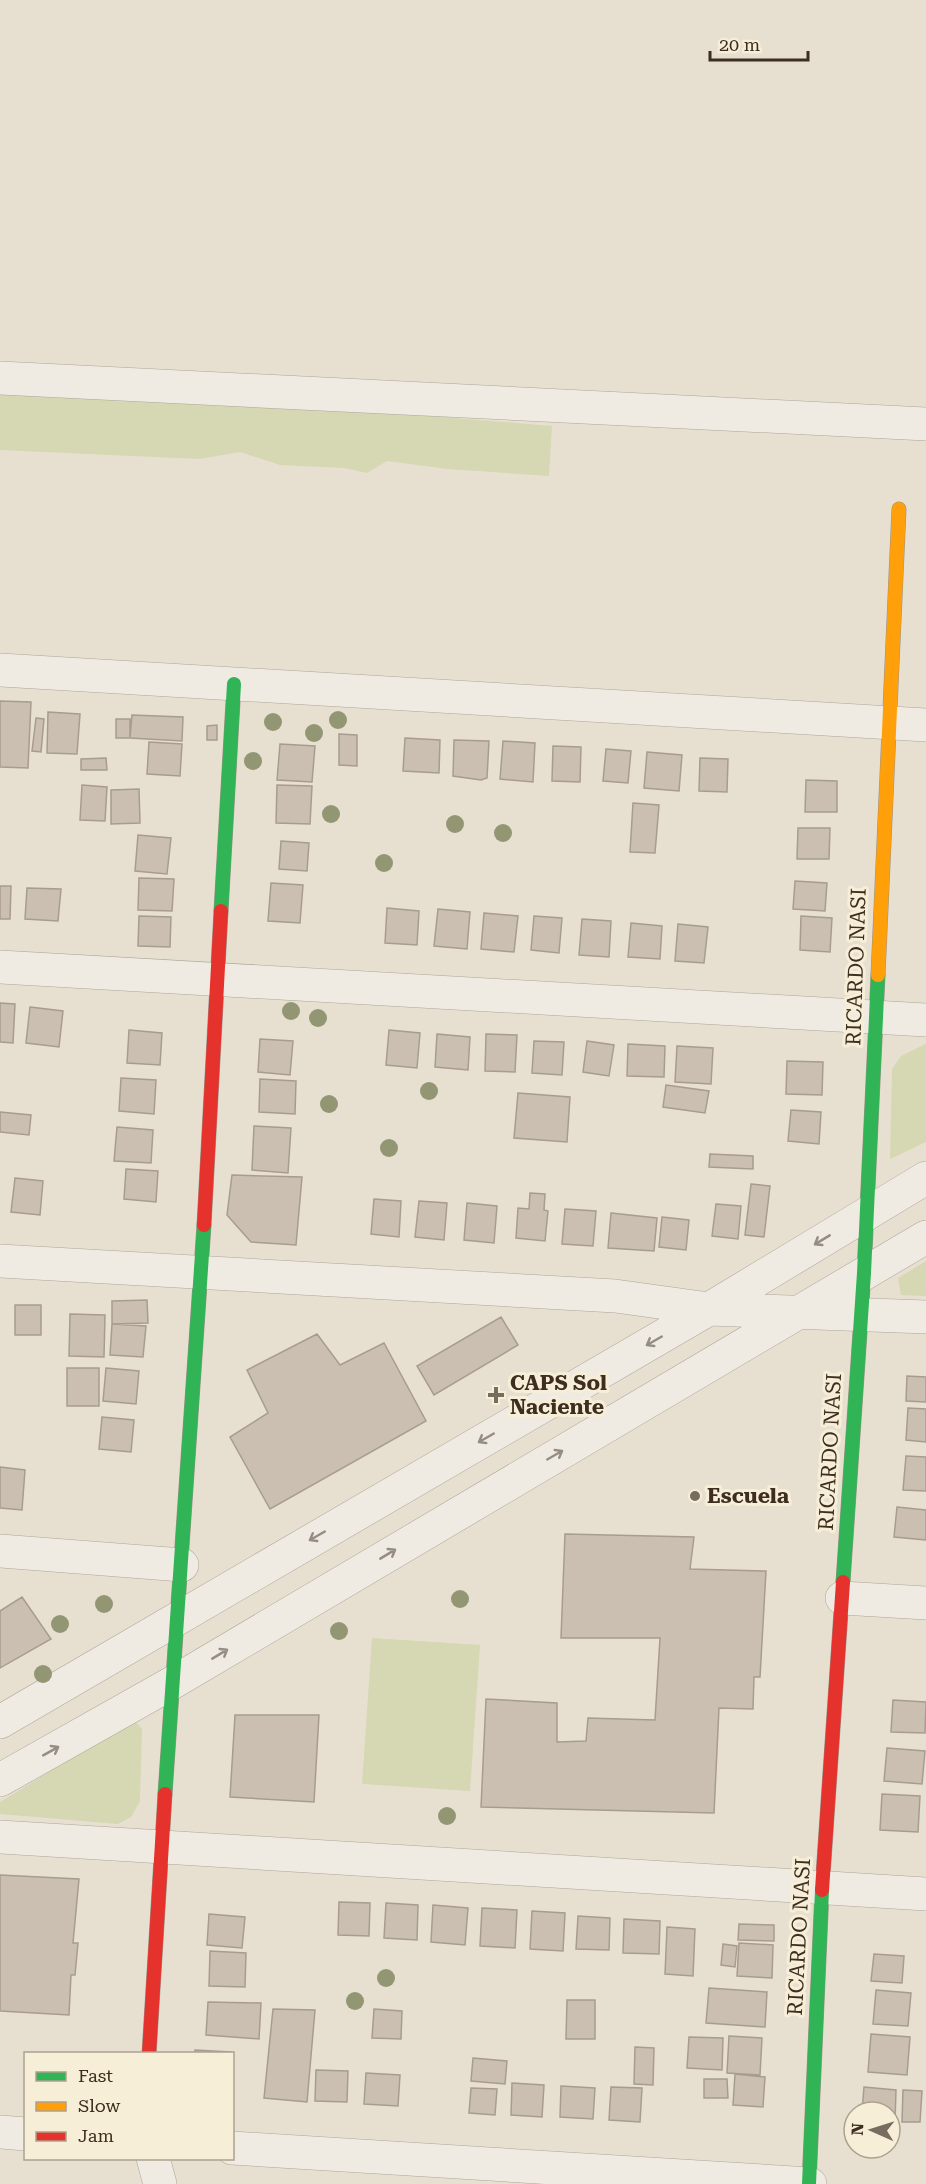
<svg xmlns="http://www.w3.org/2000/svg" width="926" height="2184" font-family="'Roboto Serif',serif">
<rect width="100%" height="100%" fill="#e7e0d1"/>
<!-- green -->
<path fill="#d6d7b3" d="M0 380 552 426 549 476 448 469 387 461 367 473 344 468 280 465 240 452 199 459 0 450Z
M926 1044V1142L890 1159 892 1069 901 1056Z
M926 1261V1296L901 1295 898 1278Z
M372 1638 480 1645 470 1791 362 1784Z
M134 1720 142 1729 140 1801 131 1817 118 1824 0 1814V1802Z"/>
<!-- building -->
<path fill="#cbbfb2" stroke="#a89c90" stroke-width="1.5" d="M0 701 31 702 28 768 0 767Z
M48 712 80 714 77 754 47 753Z
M132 715 183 717 182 741 130 738Z
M36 718 44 719 41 752 32 751Z
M116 719H130V738H116Z
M217 725V740H207V726Z
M339 734 357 735V766L339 765Z
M405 738 440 740 439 773 403 771Z
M454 740 489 741 487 778 481 780 453 776Z
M503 741 535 743 533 782 500 779Z
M149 742 182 744 180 776 147 774Z
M280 744 315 746 312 782 277 780Z
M553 746 581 747 580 782 552 781Z
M606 749 631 751 628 783 603 781Z
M647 752 682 755 679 791 644 788Z
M106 758 107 770H81V759Z
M700 758 728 759 727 792 699 791Z
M806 780 837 781V812H805Z
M82 785 107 787 105 821 80 820Z
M277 785 312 786 310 824 276 823Z
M139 789 140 823 111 824V790Z
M633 803 659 805 655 853 630 852Z
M798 828H830L829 859H797Z
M138 835 171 838 167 874 135 871Z
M281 841 309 843 307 871 279 869Z
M139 878 174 879 172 911 138 910Z
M795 881 827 883 825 911 793 909Z
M271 883 303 885 300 923 268 921Z
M0 886H11L10 919H0Z
M27 888 61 889 58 921 25 919Z
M387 908 419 911 417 945 385 943Z
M438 909 470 912 467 949 434 946Z
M484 913 518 916 514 952 481 949Z
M139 916 171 917 170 947 138 946Z
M534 916 562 918 559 953 531 950Z
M801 916 832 918 830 952 800 950Z
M582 919 611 921 609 957 579 955Z
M631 923 662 926 660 959 628 957Z
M678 924 708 927 704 963 675 961Z
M0 1003 15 1004 13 1043 0 1042Z
M30 1007 63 1011 59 1047 26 1043Z
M129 1030 162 1033 160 1065 127 1063Z
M389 1030 420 1033 417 1068 386 1065Z
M437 1034 470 1037 468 1070 435 1067Z
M486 1034 517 1035 515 1072 485 1071Z
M260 1039 293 1041 290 1075 258 1072Z
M534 1041 564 1042 562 1075 532 1073Z
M587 1041 614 1045 609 1076 583 1072Z
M628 1044 665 1046 664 1077 627 1076Z
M677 1046 713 1048 711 1084 675 1082Z
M787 1061 823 1062 822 1095 786 1094Z
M121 1078 156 1080 154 1114 119 1111Z
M260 1079 296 1081 295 1114 259 1112Z
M666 1085 709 1091 705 1113 663 1107Z
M518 1093 570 1097 567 1142 514 1138Z
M791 1110 821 1112 819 1144 788 1141Z
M0 1112 31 1115 29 1135 0 1132Z
M254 1126 291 1128 288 1173 252 1170Z
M117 1127 153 1130 151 1163 114 1161Z
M710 1154 753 1156V1169L709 1167Z
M126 1169 158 1171 156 1202 124 1199Z
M232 1175 302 1177 296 1245 251 1242 227 1215Z
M15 1178 43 1181 40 1215 11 1212Z
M751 1184 770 1186 764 1237 745 1235Z
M530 1193 545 1194 544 1210 548 1211 545 1241 516 1238 518 1208 529 1209Z
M374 1199 401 1201 399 1237 371 1234Z
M419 1201 447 1203 444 1240 415 1237Z
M467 1203 497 1206 494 1243 464 1240Z
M716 1204 741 1206 738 1239 712 1236Z
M565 1209 596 1211 593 1246 562 1244Z
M611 1213 657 1218 654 1251 608 1248Z
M662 1217 689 1220 686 1250 659 1247Z
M147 1300 148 1323 112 1324V1301Z
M15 1305H41V1335H15Z
M70 1314 105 1315 104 1357 69 1356Z
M501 1317 518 1345 434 1395 417 1366Z
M112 1324 146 1326 143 1357 110 1355Z
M317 1334 340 1365 384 1343 426 1421 270 1509 230 1437 268 1413 247 1370Z
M67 1368H99V1406H67Z
M106 1368 139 1371 136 1404 103 1401Z
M907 1376 926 1377V1402L906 1401Z
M908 1408 926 1409V1442L906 1440Z
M102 1417 134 1420 131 1452 99 1449Z
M906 1456 926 1457V1491L903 1490Z
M0 1467 25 1470 22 1510 0 1508Z
M897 1507 926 1510V1540L894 1537Z
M565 1534 694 1537 690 1569 766 1571 760 1677H754L753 1709 719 1708 714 1813 481 1807 486 1699 557 1703V1742L586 1741 588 1718 655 1720 660 1638H561Z
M22 1597 51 1639 0 1668V1611Z
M893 1700 926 1702 925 1733 891 1732Z
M235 1715H319L314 1802 230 1797Z
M887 1748 925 1751 922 1784 884 1781Z
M882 1794 920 1796 918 1832 880 1830Z
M0 1875 79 1879 73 1943H78L75 1975H71L69 2015 0 2011Z
M339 1902 370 1903 369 1936 338 1935Z
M386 1903 418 1905 417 1940 384 1938Z
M433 1905 468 1908 465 1945 431 1942Z
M482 1908 517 1910 515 1948 480 1946Z
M532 1911 565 1913 563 1951 530 1949Z
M209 1914 245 1917 242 1948 207 1945Z
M578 1916 610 1918 609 1950 576 1949Z
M624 1919 660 1921 659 1954 623 1953Z
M739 1924 774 1925V1941L738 1940Z
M667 1927 695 1929 693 1976 665 1974Z
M739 1943 773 1945 772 1978 737 1976Z
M723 1944 737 1946 735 1967 721 1965Z
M210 1951 246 1953 245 1987 209 1986Z
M874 1954 904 1956 902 1983 871 1981Z
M709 1988 767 1992 765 2027 706 2023Z
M876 1990 911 1993 908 2026 873 2024Z
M567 2000H595V2039H566Z
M208 2002 261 2003 259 2039 206 2035Z
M273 2009 315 2010 307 2102 264 2098Z
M374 2009 402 2011 401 2039 372 2038Z
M871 2034 910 2037 907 2075 868 2072Z
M729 2036 762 2038 760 2075 727 2073Z
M689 2037 723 2038 722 2070 687 2068Z
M635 2047 654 2048 653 2085 634 2084Z
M195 2050 231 2052 232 2054H195Z
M473 2058 507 2061 505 2084 471 2081Z
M316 2070 348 2071 347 2102 315 2101Z
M366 2073 400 2075 398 2106 364 2104Z
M735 2074 765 2077 763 2107 733 2105Z
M704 2079H727L728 2098H704Z
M512 2083 544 2085 542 2117 511 2115Z
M561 2086 595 2088 593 2119 560 2117Z
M611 2087 642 2088 640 2122 609 2120Z
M864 2087 896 2090 895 2122 890 2121V2112H862Z
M471 2088 497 2089 495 2115 469 2113Z
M903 2090 922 2091 920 2122H902Z"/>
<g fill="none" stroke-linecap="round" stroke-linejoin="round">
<defs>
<path id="street" d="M0 378 926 424
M0 670 926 725
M0 967 926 1020
M0 1261 615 1296 709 1309 926 1317
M0 1551 182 1565
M842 1598 926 1603
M0 1722 709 1309 926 1178
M0 1780 172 1683 926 1237
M0 1837 926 1894
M0 2132 26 2134
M232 2148 810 2184
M153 2158 160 2184"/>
<path id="fast" d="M221 911 234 684
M843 1582 864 1273 878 975
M165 1794 204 1225
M809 2184 822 1890"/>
<path id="slow" d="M878 975 899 509"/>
<path id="jam" d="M204 1225 221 911
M822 1890 843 1582
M149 2054 165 1794"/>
</defs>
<!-- street casing -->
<use href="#street" stroke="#ada599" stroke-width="34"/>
<!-- fast casing -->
<use href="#fast" stroke="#9c958a" stroke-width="15"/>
<!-- slow casing -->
<use href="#slow" stroke="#9c958a" stroke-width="15"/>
<!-- jam casing -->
<use href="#jam" stroke="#9c958a" stroke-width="15"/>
<!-- street -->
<use href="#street" stroke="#efebe3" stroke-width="33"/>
<!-- fast -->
<use href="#fast" stroke="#30b455" stroke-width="14"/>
<!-- slow -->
<use href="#slow" stroke="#ff9f0a" stroke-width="14"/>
<!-- jam -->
<use href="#jam" stroke="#e5322d" stroke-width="14"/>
</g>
<!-- trees -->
<g fill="#929673">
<circle cx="338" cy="720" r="9"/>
<circle cx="273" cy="722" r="9"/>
<circle cx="314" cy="733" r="9"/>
<circle cx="253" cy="761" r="9"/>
<circle cx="331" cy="814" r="9"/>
<circle cx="455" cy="824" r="9"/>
<circle cx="503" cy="833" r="9"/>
<circle cx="384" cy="863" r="9"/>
<circle cx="291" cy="1011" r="9"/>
<circle cx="318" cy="1018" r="9"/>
<circle cx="429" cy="1091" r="9"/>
<circle cx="329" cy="1104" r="9"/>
<circle cx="389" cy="1148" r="9"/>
<circle cx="460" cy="1599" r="9"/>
<circle cx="104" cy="1604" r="9"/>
<circle cx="60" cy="1624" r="9"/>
<circle cx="339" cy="1631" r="9"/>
<circle cx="43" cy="1674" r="9"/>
<circle cx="447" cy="1816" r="9"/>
<circle cx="386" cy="1978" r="9"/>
<circle cx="355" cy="2001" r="9"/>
</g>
<!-- one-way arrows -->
<defs><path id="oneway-shaft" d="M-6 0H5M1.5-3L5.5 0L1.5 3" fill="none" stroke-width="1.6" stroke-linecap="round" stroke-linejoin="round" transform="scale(1.5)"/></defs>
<g stroke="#968c82">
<use href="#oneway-shaft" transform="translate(822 1240) rotate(149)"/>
<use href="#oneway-shaft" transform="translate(654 1341) rotate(150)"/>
<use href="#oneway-shaft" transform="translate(486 1438) rotate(150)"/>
<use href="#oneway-shaft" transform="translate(555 1455) rotate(-30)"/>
<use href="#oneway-shaft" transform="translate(317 1536) rotate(150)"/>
<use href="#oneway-shaft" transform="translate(388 1554) rotate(-31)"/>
<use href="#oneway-shaft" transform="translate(220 1654) rotate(-31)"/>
<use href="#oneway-shaft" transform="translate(51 1751) rotate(-29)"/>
</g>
<!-- markers -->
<g fill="#786c5e" stroke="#f7eed8" stroke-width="2">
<path d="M493 1386h6v6h6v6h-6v6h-6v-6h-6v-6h6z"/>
<circle cx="695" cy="1496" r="6"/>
</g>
<g text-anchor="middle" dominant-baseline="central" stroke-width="6" stroke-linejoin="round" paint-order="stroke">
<!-- street labels -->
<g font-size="21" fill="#3d2e20" stroke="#f7eed8">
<text transform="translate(856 967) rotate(-88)">RICARDO NASI</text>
<text transform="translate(830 1452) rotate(-87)">RICARDO NASI</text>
<text transform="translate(799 1937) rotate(-87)">RICARDO NASI</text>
</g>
<!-- poi labels -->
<g font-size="21" font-weight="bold" fill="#3d2e20" stroke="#f7eed8" text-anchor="start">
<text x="510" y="1383">CAPS Sol<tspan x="510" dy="24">Naciente</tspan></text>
<text x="707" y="1496">Escuela</text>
</g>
</g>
<!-- legend -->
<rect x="24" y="2052" width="210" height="108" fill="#f7eed8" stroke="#ada18e" stroke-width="1.5"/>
<rect x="36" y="2072" width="30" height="9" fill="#30b455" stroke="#ada18e" stroke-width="1.5"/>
<text x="78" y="2082" font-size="18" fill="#3d2e20">Fast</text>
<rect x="36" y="2102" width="30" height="9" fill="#ff9f0a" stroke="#ada18e" stroke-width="1.5"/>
<text x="78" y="2112" font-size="18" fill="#3d2e20">Slow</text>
<rect x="36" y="2132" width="30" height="9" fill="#e5322d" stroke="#ada18e" stroke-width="1.5"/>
<text x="78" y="2142" font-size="18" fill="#3d2e20">Jam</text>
<!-- north arrow -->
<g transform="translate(872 2130) rotate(273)"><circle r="28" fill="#f7eed8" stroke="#ada18e" stroke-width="1.5"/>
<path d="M0-4.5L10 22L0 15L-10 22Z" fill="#786c5e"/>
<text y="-9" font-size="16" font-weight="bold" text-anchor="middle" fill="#3d2e20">N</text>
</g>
<!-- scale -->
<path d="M710 51v9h98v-9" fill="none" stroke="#3d2e20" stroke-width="3"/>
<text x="719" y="51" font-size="18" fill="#3d2e20" stroke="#f7eed8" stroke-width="4.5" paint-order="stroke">20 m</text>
</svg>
